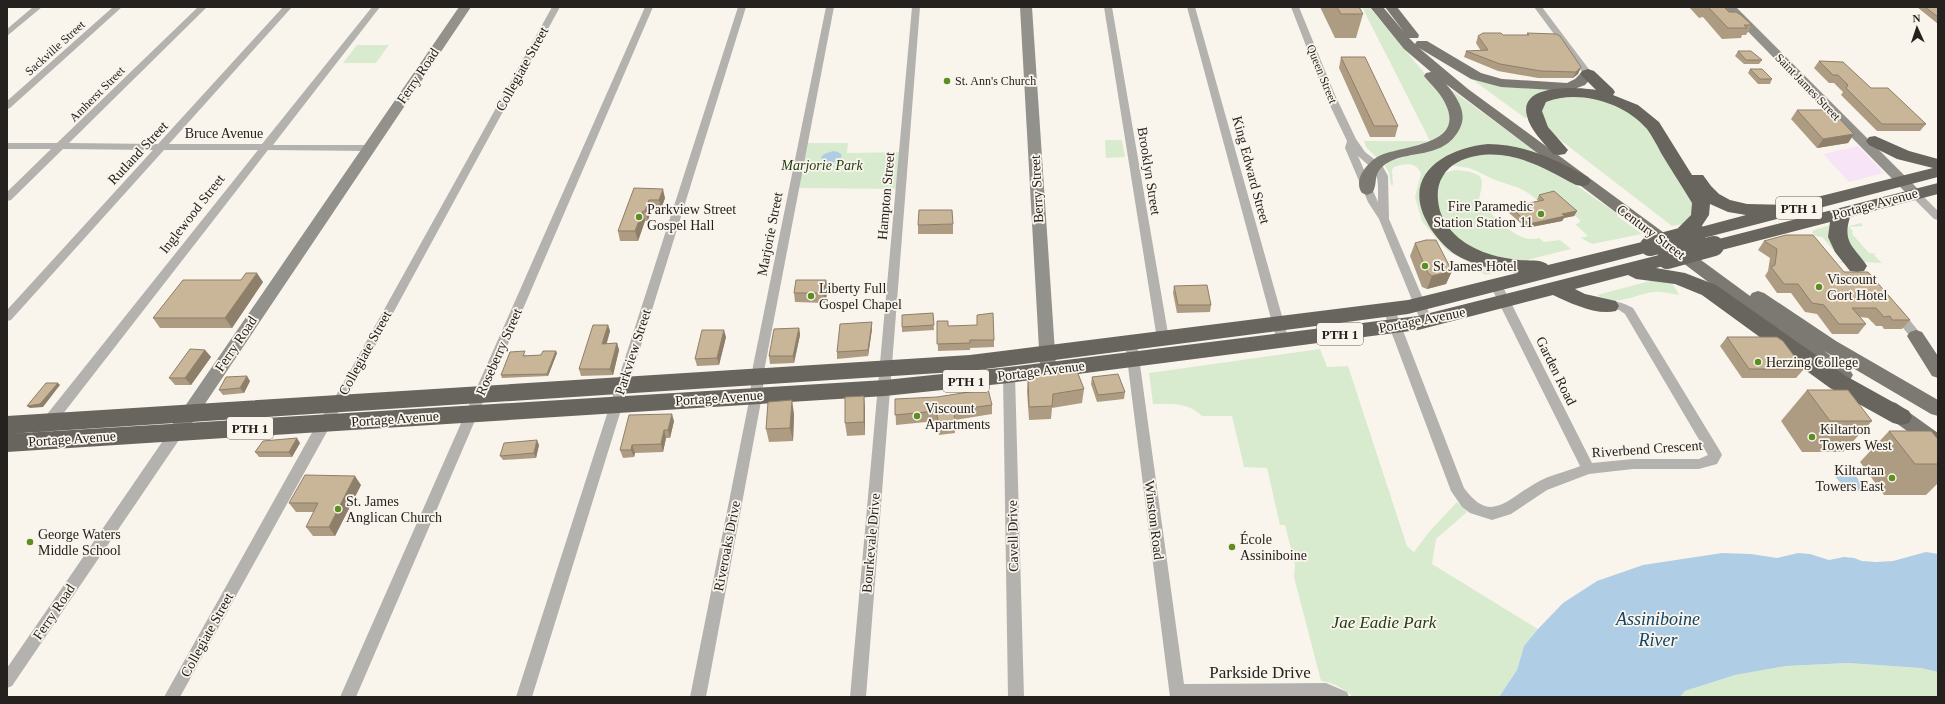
<svg xmlns="http://www.w3.org/2000/svg" width="1945" height="704" font-family="Georgia,serif">
<rect width="100%" height="100%" fill="#faf5ec"/>
<!-- industrial -->
<path fill="#f7e5f7" d="M1858 146 1884 173 1849 182 1823 154Z"/>
<!-- green -->
<path fill="#d8ebcf" d="M1362 7H1369L1442 94 1452 122 1438 140 1378 159 1366 147 1364 141H1430Z
M357 45H389L376 63H343Z
M1462 72 1478 79 1561 88 1633 106 1554 91 1529 117 1525 118Z
M1449 88 1539 154 1507 148 1438 165 1432 223 1504 270 1485 275 1474 265 1448 251 1441 244 1422 221 1415 197 1421 173C1415 161 1404 164 1394 167L1392 170 1393 185H1391L1389 173 1384 164 1389 161 1421 153 1451 139Z
M1554 97H1599L1640 116 1698 205 1684 224 1672 226 1546 129 1540 105Z
M1105 140H1122L1125 157 1106 158Z
M804 143H848L847 153 904 152 901 189 794 188Z
M1503 152 1554 170 1619 215 1617 216 1642 234 1592 244 1581 238 1588 236 1575 224 1579 223 1580 220 1552 196 1537 200C1521 187 1519 188 1501 182 1480 175 1476 166 1450 166L1469 155Z
M1455 170C1463 171 1483 171 1482 183 1482 189 1479 196 1479 202 1495 216 1518 245 1539 238L1544 242 1560 240 1571 249 1523 261H1498L1450 235 1432 199 1444 173Z
M1861 223 1863 226 1849 227 1853 231 1852 234 1869 253 1877 254 1874 255 1882 263 1862 262 1845 236 1849 226Z
M1830 225 1844 263 1836 262 1843 261 1822 237 1815 236 1812 232 1814 230Z
M1650 281H1671L1679 295C1671 294 1663 291 1654 292 1634 294 1617 308 1597 295Z
M1320 349 1327 367 1348 366 1407 546 1414 552 1429 532 1457 502 1467 512 1436 539 1432 564 1538 629 1524 646 1517 670 1499 697H1353C1343 688 1334 683 1321 681L1294 577 1295 565 1285 525H1280L1267 468 1244 467 1232 416H1202C1188 402 1171 404 1153 404L1149 373Z
M1848 663 1921 668 1938 672V697H1680L1685 691 1735 675 1786 666Z"/>
<!-- water -->
<path fill="#afcde5" d="M833 151 838 152 842 155 839 161 831 163 823 161 821 157 824 154Z
M1835 476H1856L1866 491H1858L1854 484H1841Z
M1926 552 1938 554V672L1921 668 1848 663 1786 666 1735 675 1685 691 1680 697H1499L1517 670 1524 646 1538 629 1563 603 1597 581 1643 565 1722 553 1751 554 1777 558 1798 553 1810 554 1829 560 1844 557 1854 558 1862 561 1876 562 1893 561Z"/>
<g fill="none" stroke-linecap="round" stroke-linejoin="round">
<!-- street -->
<path fill="#b3b2ae" fill-rule="evenodd" d="M33 7H42L7 36V29Z
M113 7H122L10 108 7 109V101Z
M198 7H207L69 143 158 144 283 7H292L169 144H262L372 7H380L273 145H369L374 148 369 151 268 150 38 446 33 447 28 446 27 442 28 438 258 150H164L11 320 7 321V310L153 150 63 149 11 200 7 201V192L51 149H7V143H57Z
M552 7H560L350 392 324 437 180 697H164L314 429 340 389Z
M645 7H653L356 697H340Z
M738 7H746L532 697H516Z
M826 7H834L765 366 762 396 706 697H690L750 396 753 366Z
M912 7H920L866 697H850Z
M1104 7H1112L1169 339 1167 342H1159L1157 339Z
M1187 7H1195L1289 341 1287 344H1279L1277 341Z
M1291 7H1299L1335 95 1356 139 1365 152 1382 165 1388 176 1389 219 1433 322 1431 325H1423L1421 322 1379 219 1368 202 1345 148 1347 141 1325 95ZM1358 156C1380 175 1378 174 1378 202Z
M1534 7H1542L1591 72V76H1585Z
M1915 191 1919 192 1938 211V220L1934 219 1911 196 1910 194Z
M1496 281 1502 285 1592 463 1633 459H1699L1708 455 1625 314 1619 310 1605 309 1603 306C1609 296 1626 304 1633 308L1720 451 1722 455 1717 464 1699 469H1633L1589 474 1547 490 1511 514 1492 520 1470 513 1462 507 1451 491 1383 310 1385 307 1389 306 1395 310 1464 488C1491 525 1507 499 1536 483 1549 475 1566 472 1580 466L1490 285Z
M1896 307 1900 308 1920 333 1922 336 1920 339H1912L1892 314 1890 311 1892 308Z
M1131 339 1135 340 1137 343 1184 684 1326 683 1347 692 1349 697H1170L1125 343 1127 340Z
M1009 371 1013 372 1015 375 1024 697H1008L1003 375 1005 372Z
M176 428 181 429 182 433 181 437 12 686 7 688V668L171 429Z"/>
<!-- secondary -->
<path fill="#93918b" fill-rule="evenodd" d="M459 7H471L182 438 176 440 170 438 167 433 170 428Z
M1020 7H1032L1056 367 1054 371 1048 373 1042 371 1040 367Z
M1724 7H1736L1920 191 1922 194 1920 197H1910Z"/>
<!-- primary -->
<path fill="#7c7973" fill-rule="evenodd" d="M1370 7H1383L1404 32 1385 7H1397L1419 35 1418 38H1409L1417 46 1415 44 1417 41H1427L1481 73 1502 79 1567 83 1575 79 1583 71H1593L1595 74 1585 85 1569 91 1501 87 1471 79 1419 48 1468 89 1750 296 1752 293 1758 291 1764 293 1836 341 1938 400V416L1931 414 1824 351 1850 370 1853 375 1850 380 1844 382 1838 380 1446 84C1456 96 1468 112 1460 128 1443 163 1402 147 1381 168 1373 176 1378 185 1372 193L1367 195 1362 193C1358 188 1358 179 1362 173 1366 166 1372 160 1379 156 1402 145 1467 146 1445 103 1440 92 1431 85 1424 76L1426 73 1431 72 1404 49Z
M1916 330 1922 332 1938 356V378L1932 376 1907 336 1910 332Z
M1889 401 1896 403 1938 433V451L1931 448 1882 413 1880 408 1882 403Z"/>
<!-- highway -->
<path fill="#68655e" fill-rule="evenodd" d="M1588 69 1594 71 1613 89 1615 92 1613 95 1638 105 1659 122 1692 175H1703L1711 186 1719 194 1730 200 1747 204 1785 205 1933 168 1897 159 1869 145 1866 141 1869 137 1875 136 1909 151 1938 159V177L1696 240 1689 238 1687 234 1680 232 1678 228 1691 215 1692 203C1682 186 1671 170 1661 153 1657 145 1652 136 1647 129 1624 102 1578 89 1546 102L1542 111 1548 127 1568 150 1565 154 1559 155 1553 154C1544 143 1530 130 1527 116 1518 83 1578 87 1596 90L1580 74 1582 71ZM1710 204 1728 212 1746 215 1701 227 1709 215Z
M1488 144C1525 144 1556 160 1588 177L1591 181 1588 185 1582 186 1576 185C1544 168 1513 149 1476 156 1463 158 1449 165 1443 176 1436 187 1437 199 1440 211 1451 244 1488 257 1519 260 1527 261 1542 259 1548 265L1650 240 1657 242 1660 246 1657 250 1408 314 970 371 7 434V416L970 355 1408 300 1517 273C1496 270 1471 265 1453 253 1442 244 1432 233 1426 220 1402 173 1447 148 1488 144Z
M1938 183V194L1850 217C1842 243 1854 246 1867 266L1864 271 1857 272 1850 271 1835 252 1828 237 1830 222 1714 252 1707 250 1704 246 1707 242Z
M1667 253 1674 255 1677 259 1674 263 1656 268 1685 273 1716 285 1846 376 1909 411 1912 417 1909 423 1901 425 1893 423 1830 388 1702 295 1675 284 1636 279 1628 275 1575 289 1585 294 1616 301 1619 306 1616 311C1597 316 1570 303 1553 295L1418 330 1009 383 885 396 7 452V434L885 380 1009 367 1418 316Z"/>
<!-- highway-bridge -->
<path stroke="#68655e" stroke-width="20" d="M1650 246 1696 234
M1667 259 1714 246"/>
</g>
<!-- wall -->
<path fill="#ad9c82" d="M1320 7H1359L1363 14 1356 38H1335Z
M1689 7H1724L1729 12 1752 25 1746 35H1742L1741 38 1722 39 1703 17 1699 18Z
M1917 7H1938V24Z
M1527 33 1581 67 1578 74 1573 78H1538L1498 71 1464 57 1466 51H1481L1476 43 1478 36 1503 35H1527Z
M1738 51 1762 60 1759 64H1744L1735 56Z
M1341 57 1398 126 1395 137H1370L1339 68Z
M1819 61 1871 88 1926 124 1920 131H1877L1841 95 1843 92 1834 83H1829L1814 68Z
M1750 69 1772 79 1770 84H1758L1748 73Z
M1797 110 1854 134 1848 143 1817 148 1791 119Z
M634 188 665 198 661 209H651L648 221H645L638 241H620L618 231Z
M1539 195 1577 211 1574 216 1564 218 1562 221 1526 228 1508 212 1510 207 1538 201 1537 200Z
M953 224V234H918V225Z
M1764 241 1844 272 1910 320 1902 329H1884L1882 326H1876L1868 318 1860 317 1866 324 1858 334H1832L1817 314 1805 312 1791 293H1777L1765 276 1768 271 1770 258 1758 250Z
M1415 243 1452 271 1446 284 1427 289 1422 287 1410 256Z
M241 280 263 282 232 328H160L153 318Z
M1174 286 1211 305 1210 312 1177 313 1173 293Z
M828 289 825 303 795 302 794 293Z
M933 313 934 330 902 332V327Z
M937 321 948 326 994 340V347L970 348V350L938 351Z
M608 325 610 331 606 344 617 343 619 350 613 375 581 376 579 369Z
M799 328 800 335 794 363 770 364 769 356Z
M872 329 868 356 837 359V352Z
M726 337 719 365 697 366 695 359Z
M1727 337 1804 369 1796 378H1742L1720 346Z
M205 350 211 357 191 385H175L169 378Z
M557 353 548 376 502 378 501 375 526 354 525 356 541 355Z
M1028 377 1084 389 1082 403 1052 408 1051 419 1029 420 1027 391Z
M1092 377 1125 392 1124 399 1097 402 1091 384Z
M250 381 244 393 223 395 219 390Z
M1807 390 1872 421 1843 452H1802L1781 421Z
M864 396 865 410V435L847 436 845 423Z
M895 399 992 405V414L955 420V433L939 435 936 421 896 425Z
M794 414 793 441 769 442 766 429Z
M674 421 670 438H666L663 452 635 453 634 457 623 458 620 450Z
M1889 431 1938 439V483L1926 495H1884L1860 462Z
M300 443 292 457H259L255 452Z
M539 445 536 458 503 460 500 456Z
M361 485 335 536H313L306 527 314 512H296L289 503Z"/>
<!-- shaded-wall -->
<path fill="#8d7f6a" d="M1581 67 1578 74 1573 78 1576 72Z
M1854 134 1848 143 1817 148 1823 139Z
M663 189 665 198 661 209 659 200Z
M649 200 651 209 648 221 645 211Z
M643 211 645 221 638 241 635 231Z
M1577 211 1574 216 1564 218 1562 221 1526 228 1529 224 1562 214Z
M1452 271 1446 284 1427 289 1432 276Z
M257 273 263 282 232 328 225 318Z
M826 280 828 289 825 303 823 293Z
M872 322V329L868 356V350Z
M608 325 610 331 605 350 602 344Z
M799 328 800 335 794 363 793 356Z
M724 330 726 337 719 365 717 358Z
M617 343 619 350 613 375 610 369Z
M205 350 211 357 191 385 185 378Z
M556 351 557 353 548 376 547 374Z
M247 376 250 381 244 393 240 388Z
M58 383 60 385 43 407 30 408 27 406Z
M864 396 865 410V435L864 422Z
M792 400 794 414 793 441 790 428Z
M672 414 674 421 670 438 668 430Z
M664 430 666 438 663 452 661 444Z
M297 438 300 443 292 457 289 452Z
M537 440 539 445 536 458 534 453Z
M632 445 635 453 634 457 631 450Z
M355 476 361 485 335 536 329 527Z"/>
<!-- building -->
<path fill="#c9b597" stroke="#8d7f6a" d="M1337 7H1359L1363 14H1341Z
M1704 7H1724L1729 12H1736L1741 15 1752 25H1744L1747 28H1728L1708 7Z
M1925 7H1938V17Z
M1483 33H1501L1503 35H1529L1527 33 1556 34 1560 36 1581 67 1576 72 1541 71 1500 64 1466 51 1488 50 1478 36Z
M1738 51H1751L1762 60H1746Z
M1341 57H1365L1398 126H1374Z
M1819 61 1843 62 1871 88H1888L1926 124H1882L1846 88 1848 85 1838 75H1833Z
M1750 69H1762L1772 79H1760Z
M1797 110H1831L1854 134 1823 139Z
M634 188 663 189 659 200H649L645 211H643L635 231H618Z
M1554 191 1577 211 1562 214 1565 216 1529 224 1510 207 1544 200 1539 195Z
M919 210H952L953 224 918 225Z
M1786 235H1813L1844 272H1868L1910 320H1892L1890 316 1884 317 1876 308H1852L1866 324H1839L1824 305 1812 303 1798 284H1784L1771 267 1775 265 1777 249 1764 241Z
M1426 240H1436L1452 271 1432 276 1428 273 1415 243Z
M246 273H257L225 318H153L183 280H241Z
M796 280H826L823 293H794Z
M1207 285 1211 305H1178L1174 286Z
M933 313 934 325 902 327V315Z
M993 313 994 340H970V343L937 344V321H948V326L977 325V315Z
M872 322 868 350 837 352 840 324Z
M593 325H608L602 344 617 343 610 369H579Z
M799 328 793 356H769L774 329Z
M702 330H724L717 358 695 359Z
M1727 337H1777L1783 341 1804 369H1749Z
M190 349 205 350 185 378H169Z
M525 351 523 356 541 355 543 351H556L547 374 501 375 510 352Z
M1077 371 1084 389 1053 394 1052 406 1029 407 1028 377Z
M1118 374 1125 392 1098 395 1092 377Z
M247 376 240 388 219 390 226 377Z
M46 383H58L40 404 27 406Z
M988 389 992 405 954 410 955 424 939 425 936 411 895 415V399L937 397Z
M1807 390H1848L1872 421H1830Z
M864 396V422L845 423V397Z
M792 400 790 428 766 429 768 402Z
M672 414 668 430H664L661 444 632 445 631 450H620L629 415Z
M1889 431H1931L1938 439V464H1915Z
M297 438 289 452H255L263 441Z
M537 440 534 453 500 456 504 443Z
M305 475 355 476 329 527H306L318 503H289Z"/>
<!-- markers -->
<g fill="#5e8d21" stroke="#faf5ec" stroke-width="1.5">
<circle cx="947" cy="81" r="4"/>
<circle cx="1541" cy="214" r="4"/>
<circle cx="639" cy="217" r="4"/>
<circle cx="1425" cy="266" r="4"/>
<circle cx="1819" cy="287" r="4"/>
<circle cx="811" cy="296" r="4"/>
<circle cx="1758" cy="362" r="4"/>
<circle cx="917" cy="416" r="4"/>
<circle cx="1812" cy="437" r="4"/>
<circle cx="1892" cy="478" r="4"/>
<circle cx="338" cy="509" r="4"/>
<circle cx="30" cy="542" r="4"/>
<circle cx="1232" cy="547" r="4"/>
</g>
<g text-anchor="middle" dominant-baseline="central" stroke-width="3.5" stroke-linejoin="round" paint-order="stroke">
<!-- far-street labels -->
<g font-size="12" fill="#24211f" stroke="#faf5ec">
<text transform="translate(55 48) rotate(-42)">Sackville Street</text>
<text transform="translate(1322 74) rotate(68)">Queen Street</text>
<text transform="translate(1808 87) rotate(46)">Saint James Street</text>
<text transform="translate(97 94) rotate(-45)">Amherst Street</text>
</g>
<!-- far-poi labels -->
<g font-size="12" fill="#24211f" stroke="#faf5ec" text-anchor="start">
<text x="955" y="81">St. Ann's Church</text>
</g>
<!-- shield labels -->
<g fill="#faf5ec" stroke="#64615c" stroke-width="1">
<rect x="1776" y="197" width="46" height="22" rx="3"/>
<rect x="1317" y="323" width="46" height="22" rx="3"/>
<rect x="943" y="370" width="46" height="22" rx="3"/>
<rect x="227" y="417" width="46" height="22" rx="3"/>
</g>
<g font-size="13" font-weight="bold" fill="#24211f">
<text x="1799" y="208">PTH 1</text>
<text x="1340" y="334">PTH 1</text>
<text x="966" y="381">PTH 1</text>
<text x="250" y="428">PTH 1</text>
</g>
<!-- street labels -->
<g font-size="14" fill="#24211f" stroke="#faf5ec">
<text transform="translate(522 69) rotate(-61)">Collegiate Street</text>
<text transform="translate(418 76) rotate(-56)">Ferry Road</text>
<text x="224" y="133">Bruce Avenue</text>
<text transform="translate(138 153) rotate(-47)">Rutland Street</text>
<text transform="translate(1251 170) rotate(75)">King Edward Street</text>
<text transform="translate(1149 171) rotate(81)">Brooklyn Street</text>
<text transform="translate(1037 189) rotate(-93)">Berry Street</text>
<text transform="translate(886 196) rotate(-85)">Hampton Street</text>
<text transform="translate(1875 204) rotate(-15)">Portage Avenue</text>
<text transform="translate(192 214) rotate(-52)">Inglewood Street</text>
<text transform="translate(1651 232) rotate(37)">Century Street</text>
<text transform="translate(770 234) rotate(-79)">Marjorie Street</text>
<text transform="translate(1422 320) rotate(-11)">Portage Avenue</text>
<text transform="translate(236 344) rotate(-56)">Ferry Road</text>
<text transform="translate(499 352) rotate(-66)">Roseberry Street</text>
<text transform="translate(633 352) rotate(-72)">Parkview Street</text>
<text transform="translate(365 353) rotate(-61)">Collegiate Street</text>
<text transform="translate(1041 371) rotate(-7)">Portage Avenue</text>
<text transform="translate(1556 371) rotate(64)">Garden Road</text>
<text transform="translate(719 398) rotate(-4)">Portage Avenue</text>
<text transform="translate(395 419) rotate(-4)">Portage Avenue</text>
<text transform="translate(72 439) rotate(-4)">Portage Avenue</text>
<text transform="translate(1647 449) rotate(-4)">Riverbend Crescent</text>
<text transform="translate(1154 520) rotate(83)">Winston Road</text>
<text transform="translate(1013 536) rotate(-91)">Cavell Drive</text>
<text transform="translate(871 543) rotate(-85)">Bourkevale Drive</text>
<text transform="translate(727 546) rotate(-79)">Riveroaks Drive</text>
<text transform="translate(54 612) rotate(-56)">Ferry Road</text>
<text transform="translate(207 635) rotate(-61)">Collegiate Street</text>
</g>
<!-- park labels -->
<g font-size="14" font-style="italic" fill="#213d12" stroke="#faf5ec">
<text x="822" y="165">Marjorie Park</text>
</g>
<!-- poi labels -->
<g font-size="14" fill="#24211f" stroke="#faf5ec" text-anchor="start">
<text x="1533" y="206" text-anchor="end">Fire Paramedic<tspan x="1533" dy="16">Station Station 11</tspan></text>
<text x="647" y="209">Parkview Street<tspan x="647" dy="16">Gospel Hall</tspan></text>
<text x="1433" y="266">St James Hotel</text>
<text x="1827" y="279">Viscount<tspan x="1827" dy="16">Gort Hotel</tspan></text>
<text x="819" y="288">Liberty Full<tspan x="819" dy="16">Gospel Chapel</tspan></text>
<text x="1766" y="362">Herzing College</text>
<text x="925" y="408">Viscount<tspan x="925" dy="16">Apartments</tspan></text>
<text x="1820" y="429">Kiltarton<tspan x="1820" dy="16">Towers West</tspan></text>
<text x="1884" y="470" text-anchor="end">Kiltartan<tspan x="1884" dy="16">Towers East</tspan></text>
<text x="346" y="501">St. James<tspan x="346" dy="16">Anglican Church</tspan></text>
<text x="38" y="534">George Waters<tspan x="38" dy="16">Middle School</tspan></text>
<text x="1240" y="539">École<tspan x="1240" dy="16">Assiniboine</tspan></text>
</g>
<!-- near-park labels -->
<g font-size="17" font-style="italic" fill="#213d12" stroke="#faf5ec">
<text x="1384" y="622">Jae Eadie Park</text>
</g>
<!-- near-street labels -->
<g font-size="17" fill="#24211f" stroke="#faf5ec">
<text x="1260" y="672">Parkside Drive</text>
</g>
<!-- near-water labels -->
<g font-size="18" font-style="italic" fill="#124465" stroke="#faf5ec">
<text x="1658" y="619">Assiniboine<tspan x="1658" dy="21">River</tspan></text>
</g>
</g>
<!-- border -->
<rect width="1945" height="704" fill="none" stroke="#24211f" stroke-width="16"/>
<!-- north arrow -->
<g transform="translate(1917 28) rotate(357)" stroke="#faf5ec" stroke-width="3" paint-order="stroke">
<path d="M0-3L7 15L0 10L-7 15Z" fill="#24211f"/>
<text y="-6" font-size="11" font-weight="bold" text-anchor="middle" fill="#24211f">N</text>
</g>
</svg>
